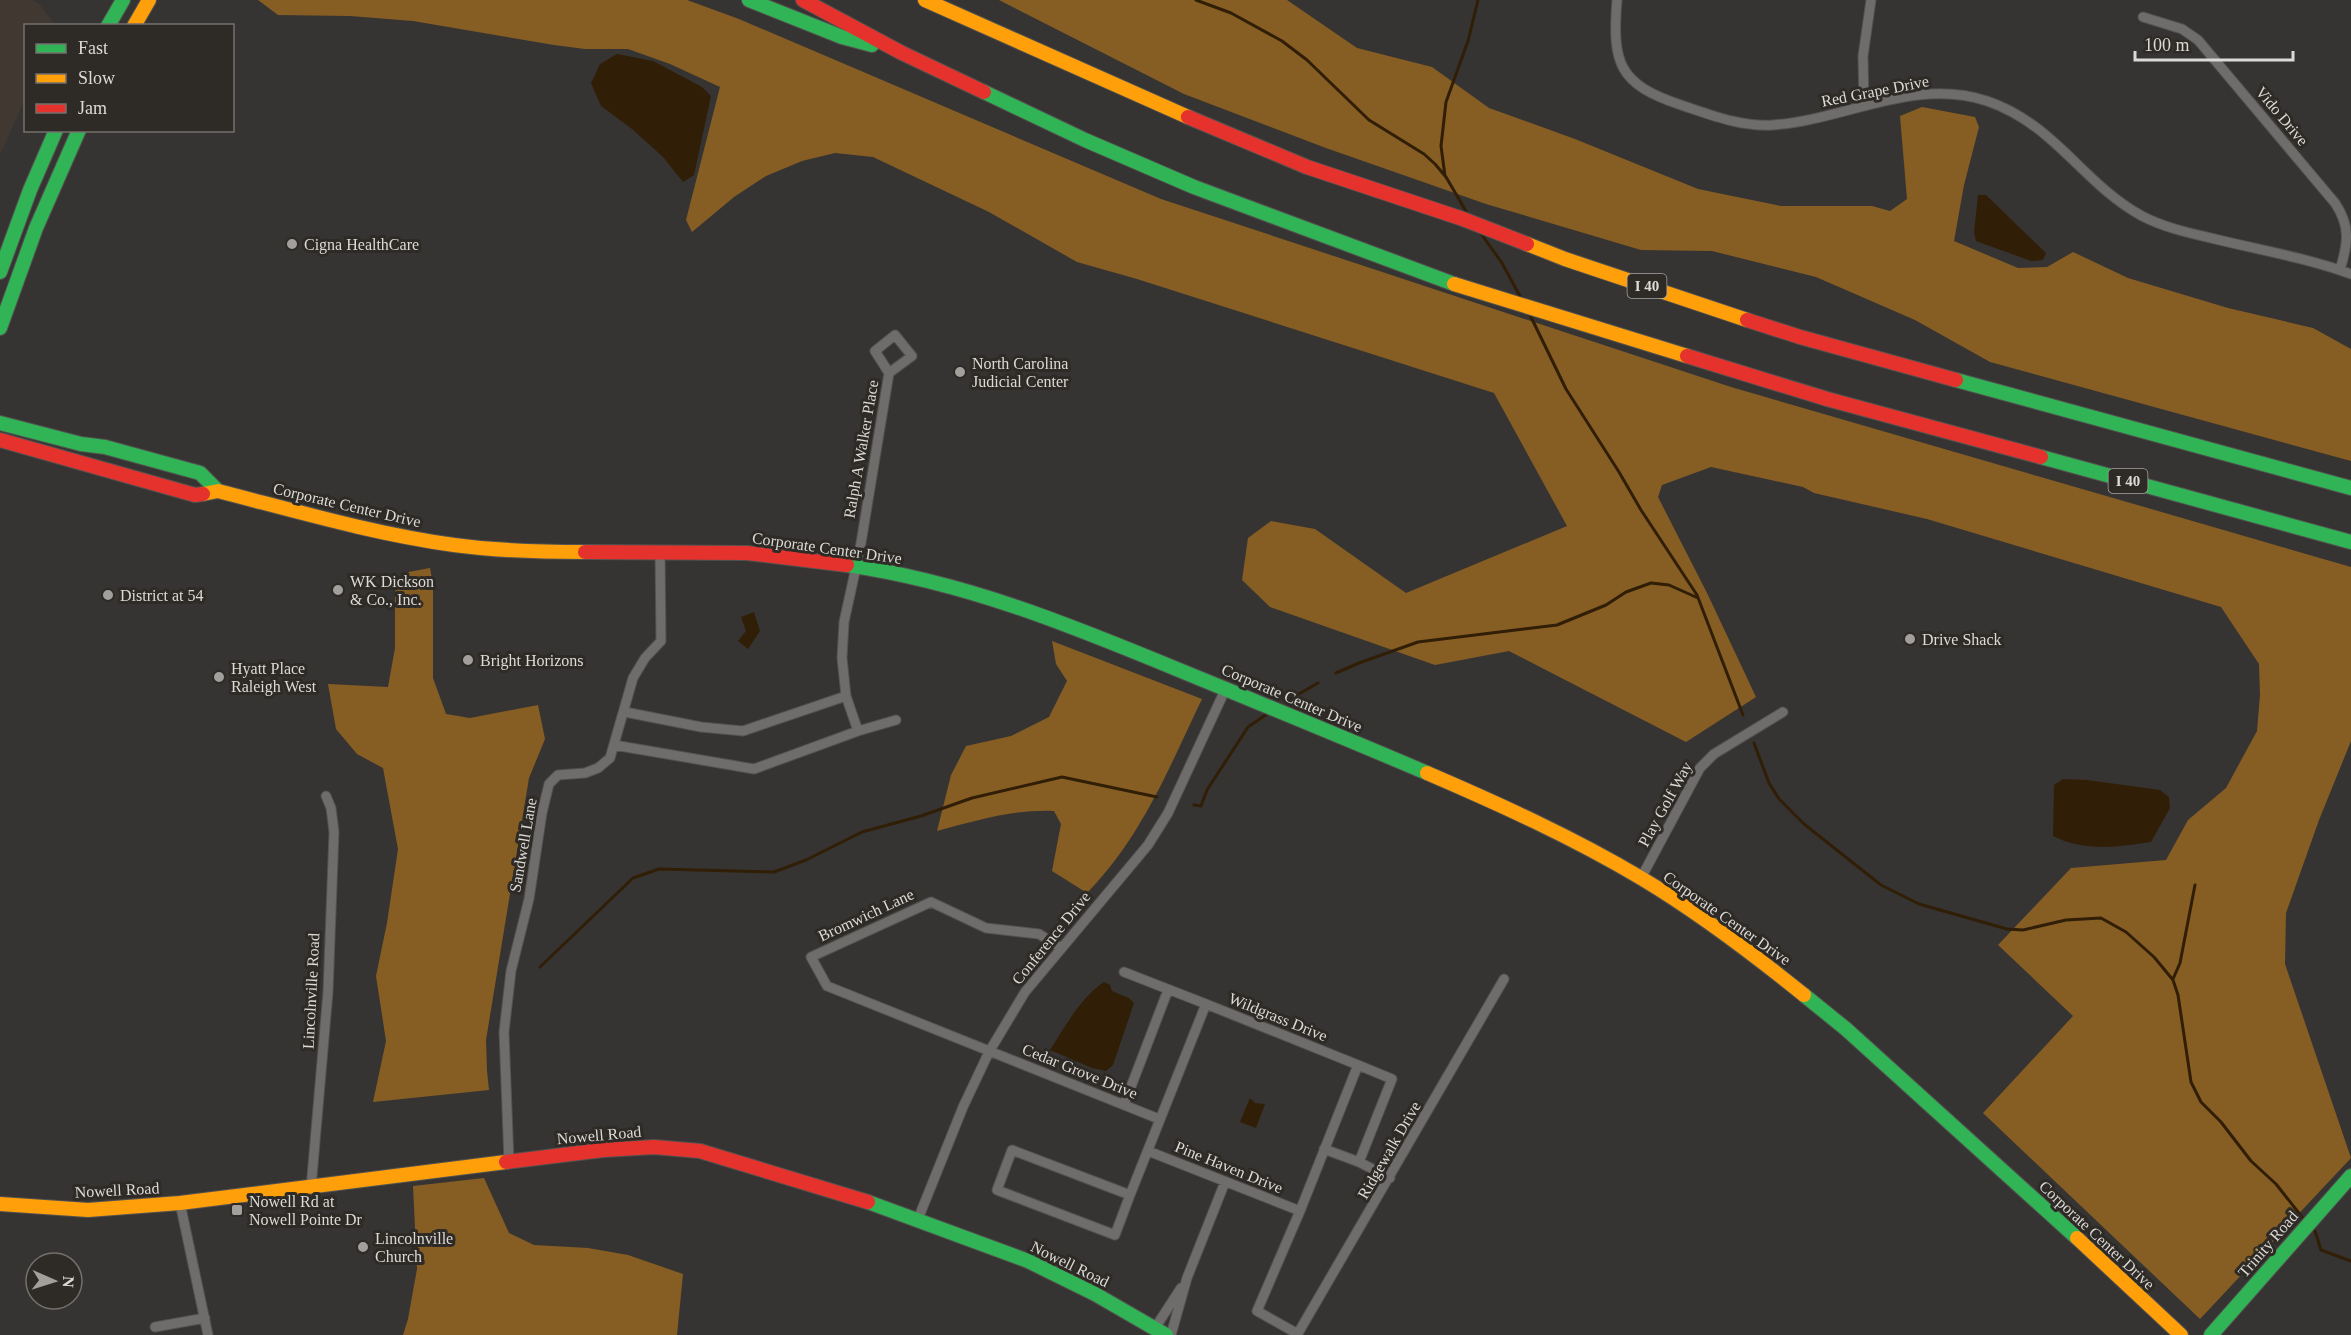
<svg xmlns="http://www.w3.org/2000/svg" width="2351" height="1335" font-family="Georgia,serif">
<rect width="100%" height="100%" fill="#363432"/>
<!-- built -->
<path fill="#413931" d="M0 0H32L39 4 55 25 26 26 25 100 0 154Z"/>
<!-- forest -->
<path fill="#865e24" d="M258 0H687L739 19 1161 199 1731 387 2351 567V741L2319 820 2286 913 2285 964 2351 1158 2200 1319 1983 1113 2073 1016 1998 945 2071 868 2166 860 2188 820 2226 788 2257 731 2260 695 2259 664 2221 607 1927 519 1814 493 1803 487 1711 467 1662 485 1658 497 1707 593 1756 697 1686 742 1509 651 1435 665 1270 607 1242 580 1248 538 1271 521 1315 529 1406 593 1567 526 1494 393 1137 279 1077 262 989 212 873 157 835 153 802 161 766 176 734 197 692 232 686 220 720 87 670 64 628 49H585L554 45 413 21 350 16 278 15Z
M999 0H1287L1357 48 1432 67 1489 108 1575 139 1698 189 1781 206H1872L1890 211 1907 199 1900 116 1922 107 1975 117 1979 127 1964 185 1954 241 2018 268 2047 267 2073 252 2128 278 2228 308 2313 328 2351 349V461L1990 362 1915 320 1816 277 1712 251 1641 250 1486 204 1326 148 1184 94Z
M430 568 433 584V678L446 714 470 718 538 705 545 739 529 778 486 1040 487 1071 489 1090 373 1102 386 1041 376 976 387 923 398 849 383 768 357 754 336 729 328 684 388 687 395 648V592L403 573Z
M1052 641 1202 699C1169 768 1141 838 1087 893L1052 871 1061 824 1054 811C1014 809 975 821 937 831L951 775 966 746 1011 736 1049 717 1067 681 1056 664Z
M484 1178 509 1233 534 1245 588 1248 628 1255 683 1274 677 1335H403L408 1319 417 1269 413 1186Z"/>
<!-- water -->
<path fill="#311e06" d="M617 54 653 61 702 87 711 96 694 175 683 182 663 157 632 129 601 106 591 83 600 64Z
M1978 195H1986L2046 253 2043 260 2031 261 1976 241 1974 233Z
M754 612 760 631 748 649 738 641 746 631 741 617Z
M2063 779 2087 780 2160 790 2169 797 2170 808 2151 842C2119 847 2084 852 2053 836L2054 785Z
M1104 982 1110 985 1112 991 1129 998 1134 1003 1113 1065 1106 1071 1092 1068 1050 1050C1065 1027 1080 998 1104 982Z
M1250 1098 1255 1103 1265 1104 1256 1128 1240 1122Z"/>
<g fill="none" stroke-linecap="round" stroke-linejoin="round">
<!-- stream -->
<path stroke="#311e06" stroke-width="3" d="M1196 0 1231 13 1282 41 1307 60 1369 120 1424 154 1435 164 1446 177 1467 213
M1445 176 1441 146 1446 102 1468 41 1478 0
M1482 235 1502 263 1521 298
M1530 315 1566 389 1619 472 1641 510 1697 595 1743 715
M1336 673 1359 663 1418 642 1557 625 1606 605 1626 592 1651 583 1669 585 1698 598
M1290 699 1318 683
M1754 743 1769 783 1779 799 1804 824 1881 885 1919 904 2007 929 2023 930 2066 920 2101 918 2126 932 2154 957 2173 980 2178 995 2191 1082 2201 1102 2221 1122 2251 1161 2276 1184 2302 1217
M1194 805 1201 806 1207 790 1248 727 1267 714
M540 967 633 878 659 869 774 872 806 860 862 832 921 816 972 798 1062 777 1157 797
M2173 979 2180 963 2195 885
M2315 1231 2321 1250 2351 1261"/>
<defs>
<path id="street" d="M1617 0C1612 63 1618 84 1681 105 1711 115 1741 127 1773 125 1845 120 1914 77 1987 101 2055 124 2083 184 2142 216 2165 228 2190 233 2215 239 2260 250 2307 258 2351 274
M2143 17 2182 29 2198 40 2335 203C2351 227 2348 243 2340 270
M1864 105 1863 56 1871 0
M625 712 701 727 743 731 846 696 842 658 844 622 860 549 889 373 912 356 895 335 875 351 889 373
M858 731 896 720
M614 745 754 769 858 731 846 696
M1641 878 1700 768 1714 754 1783 712
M1061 948 1039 934 986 928 931 902 811 957 827 986 1159 1119
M1124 972 1206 1004
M1358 1065 1392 1079 1359 1162
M1124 1105 1168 990
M1324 1149 1359 1162 1390 1178
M1148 1151 1300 1211
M509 1161 504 1032 511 971 529 899 542 813 549 784 558 775 585 773 598 768 610 758 633 678 645 658 661 641 660 551
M311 1188 328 992 334 832 331 808 326 796
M1130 1195 1115 1235 997 1190 1012 1150 1130 1195 1206 1004 1358 1065 1300 1211 1257 1311 1298 1334
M180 1203 208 1335
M918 1219 963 1107 989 1052 1025 992 1148 845 1168 813 1226 688
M155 1327 205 1318
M1155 1328 1181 1288
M1171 1335 1187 1278 1225 1182
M1297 1335 1504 979"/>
<path id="fast" d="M749 0 842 37 872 45
M108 26 123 0
M984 92 1085 140 1194 187 1454 284
M0 272 30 190 56 130
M0 328 36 228 79 130
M1956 380 2351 488
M0 423 81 444 105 447 200 473 218 491
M2041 457 2351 542
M847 565C965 582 1070 625 1179 670 1262 704 1345 738 1427 773
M1804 995 1846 1029 2077 1238
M868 1202 1028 1261 1095 1294 1166 1335
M2211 1335 2351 1176"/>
<path id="slow" d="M925 0 1188 117
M134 26 149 0
M1527 244 1565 259 1747 320
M1454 284 1687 356
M203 494 218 491C296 511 374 534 454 545 498 551 541 552 585 552
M1427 773C1499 804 1572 837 1641 878 1698 912 1752 953 1804 995
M0 1204 88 1210 180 1203 506 1162
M2077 1238 2181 1335"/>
<path id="jam" d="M803 0 902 53 984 92
M1188 117 1307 167 1463 219 1527 244
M1747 320 1800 337 1956 380
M1687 356 1827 399 2041 457
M0 440 195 495 203 494
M585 552 747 553 847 565
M506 1162 603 1150 654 1147 700 1151 868 1202"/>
</defs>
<!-- street casing -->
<use href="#street" stroke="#535250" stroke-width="11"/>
<!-- fast casing -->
<use href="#fast" stroke="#535250" stroke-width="16"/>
<!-- slow casing -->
<use href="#slow" stroke="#535250" stroke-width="16"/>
<!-- jam casing -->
<use href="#jam" stroke="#535250" stroke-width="16"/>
<!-- street -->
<use href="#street" stroke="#6e6d6b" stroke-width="9"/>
<!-- fast -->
<use href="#fast" stroke="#30b455" stroke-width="14"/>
<!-- slow -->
<use href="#slow" stroke="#ff9f0a" stroke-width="14"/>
<!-- jam -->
<use href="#jam" stroke="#e5322d" stroke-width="14"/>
</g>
<!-- markers -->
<g fill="#a2a09d" stroke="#2e2a26" stroke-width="2">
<circle cx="292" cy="244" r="6"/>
<circle cx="960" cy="372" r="6"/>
<circle cx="338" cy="590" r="6"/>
<circle cx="108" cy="595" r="6"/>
<circle cx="1910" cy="639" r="6"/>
<circle cx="468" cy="660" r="6"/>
<circle cx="219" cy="677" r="6"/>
<rect x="231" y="1204" width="12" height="12" rx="3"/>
<circle cx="363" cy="1247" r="6"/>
</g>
<g text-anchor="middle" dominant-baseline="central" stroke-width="6" stroke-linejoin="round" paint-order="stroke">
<!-- shield labels -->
<g fill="#2e2a26" stroke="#a8a5a2" stroke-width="1.5">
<rect x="1627.5" y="274" width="39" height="24" rx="4.5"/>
<rect x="2108.5" y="469" width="39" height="24" rx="4.5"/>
</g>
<g font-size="15" font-weight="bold" fill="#dcdad7">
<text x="1647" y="286">I 40</text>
<text x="2128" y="481">I 40</text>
</g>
<!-- street labels -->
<g font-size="16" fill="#dcdad7" stroke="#2e2a26">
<text transform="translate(1875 91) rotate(-11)">Red Grape Drive</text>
<text transform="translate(2282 116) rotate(50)">Vido Drive</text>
<text transform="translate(861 449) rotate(-80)">Ralph A Walker Place</text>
<text transform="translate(347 505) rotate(13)">Corporate Center Drive</text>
<text transform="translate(827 548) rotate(8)">Corporate Center Drive</text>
<text transform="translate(1292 698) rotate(23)">Corporate Center Drive</text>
<text transform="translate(1665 804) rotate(-61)">Play Golf Way</text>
<text transform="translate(523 845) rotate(-80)">Sandwell Lane</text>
<text transform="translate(866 915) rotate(-25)">Bromwich Lane</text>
<text transform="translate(1727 918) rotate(35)">Corporate Center Drive</text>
<text transform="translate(1051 938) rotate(-51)">Conference Drive</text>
<text transform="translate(311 991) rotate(-87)">Lincolnville Road</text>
<text transform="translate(1278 1017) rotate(22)">Wildgrass Drive</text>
<text transform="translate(1080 1071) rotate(22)">Cedar Grove Drive</text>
<text transform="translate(599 1135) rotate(-5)">Nowell Road</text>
<text transform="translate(1389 1150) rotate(-60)">Ridgewalk Drive</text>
<text transform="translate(1229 1167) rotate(22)">Pine Haven Drive</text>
<text transform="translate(117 1190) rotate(-3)">Nowell Road</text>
<text transform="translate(2097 1235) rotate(43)">Corporate Center Drive</text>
<text transform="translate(2268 1244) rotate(-49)">Trinity Road</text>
<text transform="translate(1070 1264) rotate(26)">Nowell Road</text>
</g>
<!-- poi labels -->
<g font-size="16" fill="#dcdad7" stroke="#2e2a26" text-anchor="start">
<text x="304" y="244">Cigna HealthCare</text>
<text x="972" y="363">North Carolina<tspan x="972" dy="18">Judicial Center</tspan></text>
<text x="350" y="581">WK Dickson<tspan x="350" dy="18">&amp; Co., Inc.</tspan></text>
<text x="120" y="595">District at 54</text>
<text x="1922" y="639">Drive Shack</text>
<text x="480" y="660">Bright Horizons</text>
<text x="231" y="668">Hyatt Place<tspan x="231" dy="18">Raleigh West</tspan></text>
<text x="249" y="1201">Nowell Rd at<tspan x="249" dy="18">Nowell Pointe Dr</tspan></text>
<text x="375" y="1238">Lincolnville<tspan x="375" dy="18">Church</tspan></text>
</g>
</g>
<!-- legend -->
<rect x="24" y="24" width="210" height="108" fill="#2e2a26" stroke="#74706d" stroke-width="1.5"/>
<rect x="36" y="44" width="30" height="9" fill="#30b455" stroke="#74706d" stroke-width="1.5"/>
<text x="78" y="54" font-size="18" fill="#dcdad7">Fast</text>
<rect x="36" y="74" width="30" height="9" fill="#ff9f0a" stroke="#74706d" stroke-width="1.5"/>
<text x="78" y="84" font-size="18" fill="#dcdad7">Slow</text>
<rect x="36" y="104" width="30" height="9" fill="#e5322d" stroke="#74706d" stroke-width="1.5"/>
<text x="78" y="114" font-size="18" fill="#dcdad7">Jam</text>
<!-- north arrow -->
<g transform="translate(54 1281) rotate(93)"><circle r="28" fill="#2e2a26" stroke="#74706d" stroke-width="1.5"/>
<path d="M0-4.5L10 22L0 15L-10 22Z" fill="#a2a09d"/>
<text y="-9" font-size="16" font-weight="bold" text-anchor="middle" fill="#dcdad7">N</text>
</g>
<!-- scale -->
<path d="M2135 51v9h158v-9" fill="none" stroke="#dcdad7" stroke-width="3"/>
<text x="2144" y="51" font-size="18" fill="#dcdad7" stroke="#2e2a26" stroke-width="4.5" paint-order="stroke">100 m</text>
</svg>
